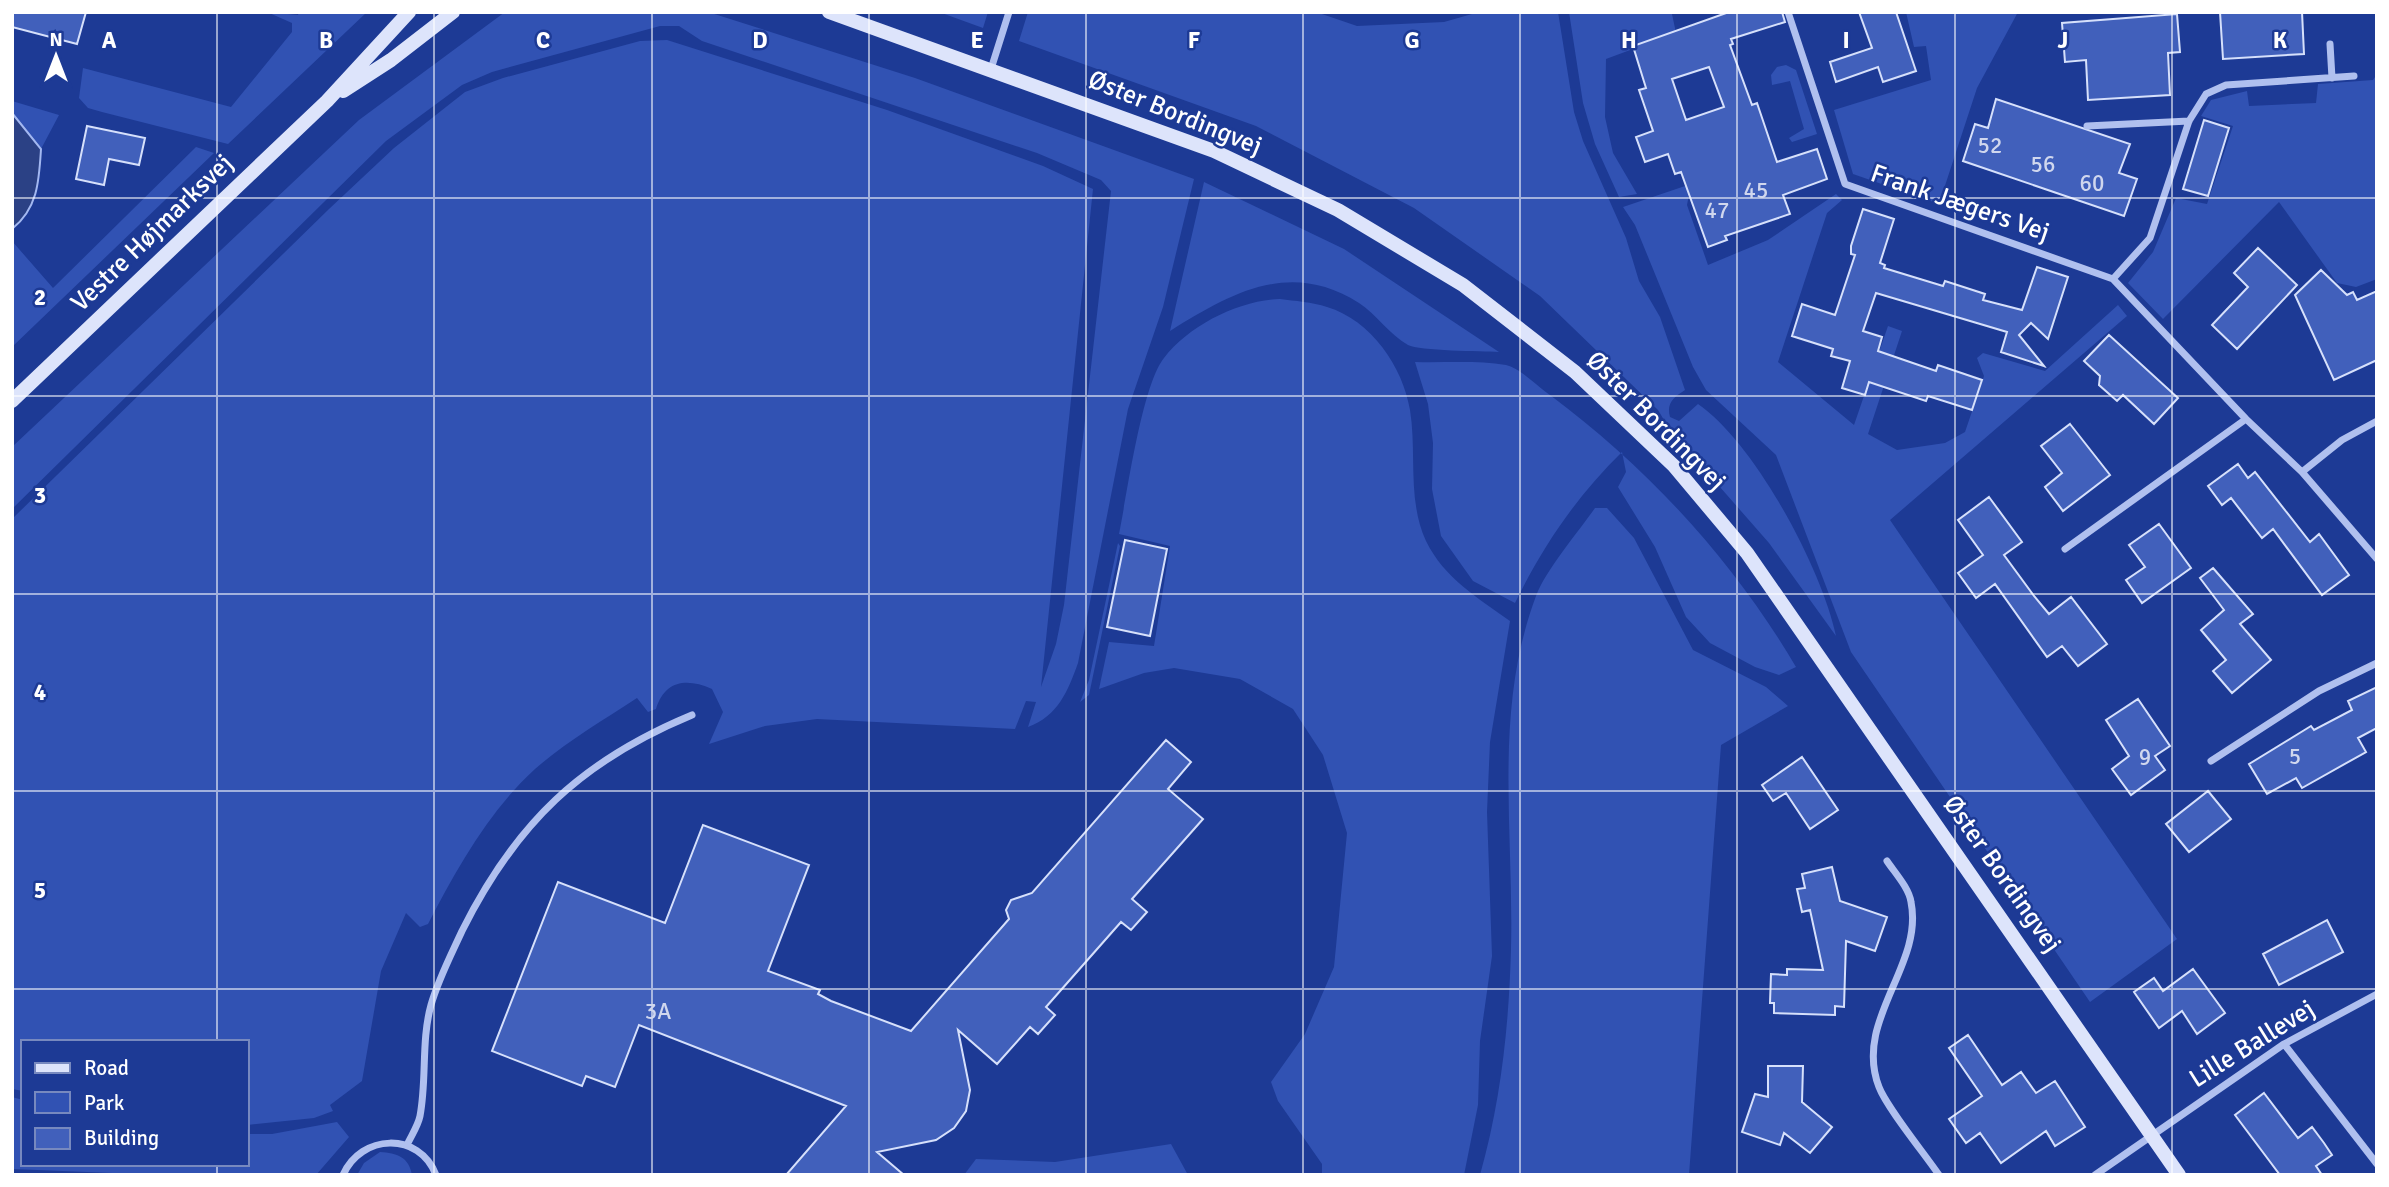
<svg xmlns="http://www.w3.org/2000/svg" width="2389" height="1187" font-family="Signika,sans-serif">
<rect width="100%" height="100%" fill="#1d3a95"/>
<!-- green -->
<path fill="#3152b3" d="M267 12 298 15 299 12H367L228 144 102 112 88 108 79 98 83 68 231 107 292 32V23Z
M505 12H708L915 78 1194 179 1163 307 1128 409 1078 663C1068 691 1058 716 1028 727L1036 702 1026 701 1015 729 817 719 765 726 709 744 723 712 712 689C687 678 665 680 656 709L648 712 637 698C602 721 566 742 535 769 489 811 456 870 428 924L420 927 406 913 381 971 362 1081 330 1105 333 1111 314 1118 247 1125V1042H23V1091L12 1089V519L329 209 394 148 465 92 503 78 640 41 667 40 887 110 1043 166 1093 189 1041 687 1056 644 1064 605 1111 191 1101 180 1037 153 702 41 679 26H660L492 72 462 85 386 141 12 509V447L359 120Z
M939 12H988L983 28Z
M1028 12H1316L1357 26 1444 22 1479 12H1558L1574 112 1583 141 1626 238 1639 281 1660 317 1685 390C1674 397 1666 403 1670 417L1679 421 1698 404C1755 443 1822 569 1836 636L1769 543 1670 430 1658 410 1540 296 1414 208 1256 126 1019 41Z
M1569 12H1674L1672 14 1676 33 1606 59 1605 117 1613 153 1637 194 1619 197 1595 144 1583 103Z
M1906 12H2018L1977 88 1939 204 1853 174 1834 110 1931 80 1926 46 1914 47Z
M1786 65 1796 70 1817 134 1792 142 1789 138 1804 129 1790 81 1772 85 1771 75 1777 67Z
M2377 74V279L2356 287 2337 283 2279 202 2163 319 2128 283 2153 252 2176 198 2207 204 2233 126 2201 116 2211 100 2247 91 2249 106 2316 103 2318 84 2373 80Z
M12 101 59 115 41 149 12 113Z
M196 147 214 153 12 347V241L53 288Z
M1204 182 1344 249 1499 352C1482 351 1419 351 1408 345 1390 335 1376 314 1359 303 1290 259 1231 293 1170 331Z
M1691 184 1687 205 1708 265 1768 240 1836 194 1842 200 1827 213 1778 362 1854 425 1888 326 1902 331 1868 434 1897 450 1945 443 1965 432 1984 376 1977 358 1983 353 2045 371 2118 305 2127 316 1890 520 2177 939 2090 1002 1851 652 1776 455 1706 390 1693 367 1635 225 1623 207Z
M1280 299C1295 301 1312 302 1327 307 1371 320 1403 367 1410 410 1417 453 1407 500 1426 541 1444 578 1478 598 1510 621L1490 742 1487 812 1492 956 1480 1041 1478 1105 1464 1175H1322V1164L1278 1101 1271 1082 1305 1034 1334 967 1347 833 1323 755 1293 709 1240 679 1174 668 1144 673 1099 689 1109 642 1154 646 1170 546 1119 534C1127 495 1142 385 1164 358 1189 325 1240 300 1280 299Z
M1415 362C1444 363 1477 360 1506 365 1520 368 1538 387 1550 395 1649 469 1733 560 1796 667L1779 675 1755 667 1710 643 1686 617 1655 547 1618 487 1626 472 1622 452C1576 497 1543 546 1515 603L1473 581 1441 536 1432 489 1433 443 1428 404Z
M1595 508H1607L1634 538 1693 650 1766 687 1788 706 1721 745 1689 1175H1480C1501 1101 1509 1025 1511 949 1514 830 1493 710 1536 596 1545 571 1579 531 1595 508Z
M1118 543 1120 546 1089 695 1080 702 1089 680Z
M12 1097 23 1100V1164H247V1134H272L337 1122 349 1137 316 1175H162L12 1169Z
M1171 1144 1188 1175H964L976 1159 1055 1162Z
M380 1152C397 1153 409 1157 412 1175H357L364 1163Z"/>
<!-- water -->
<path fill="#2b4185" stroke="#a3b8f1" stroke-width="2" d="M12 113 41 149C39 181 38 208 12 229Z"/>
<!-- building -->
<path fill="#4160bb" stroke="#d6e0fb" stroke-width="2" fill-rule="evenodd" d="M12 12H86L77 44 12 27Z
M1729 12H1782L1785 22 1731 39 1733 44 1730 45 1752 105 1757 103 1777 162 1817 149 1827 179 1783 195 1790 214 1725 236 1727 240 1708 247 1681 172 1675 174 1668 154 1645 162 1636 137 1653 131 1639 90 1646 88 1633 46ZM1709 67 1724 107 1686 120 1672 79Z
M1859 12H1896L1916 71 1883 82 1878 67 1836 82 1830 62 1872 48Z
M2220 12H2302L2304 54 2223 59Z
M2177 14 2180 52 2168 53 2170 95 2088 100 2086 60 2065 62 2062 23Z
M1996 99 2130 144 2119 173 2137 179 2124 216 1963 161 1975 124 1988 128Z
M2204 120 2229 128 2208 196 2183 189Z
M87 126 145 138 139 165 109 159 104 185 76 179Z
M1863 209 1894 219 1880 263 1885 265 1884 268 1943 286 1945 281 1985 294 1983 300 2022 310 2037 267 2068 277 2048 339 2031 323 2019 335 2044 366 2001 352 2007 332 1876 293 1863 331 1882 337 1878 351 1936 371 1938 365 1982 380 1972 410 1928 396 1926 401 1869 382 1865 395 1842 388 1850 361 1831 356 1833 349 1792 336 1802 304 1835 315 1855 255 1851 254V246Z
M2258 248 2297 285 2237 349 2212 325 2248 287 2234 273Z
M2321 270 2347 295 2353 292 2357 300 2377 291V360L2334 380 2295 295Z
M2109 335 2178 398 2154 424 2123 395 2117 401 2099 385 2100 376 2084 361Z
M2070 424 2110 475 2063 511 2045 487 2062 473 2041 446Z
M2238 464 2248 478 2255 472 2310 542 2319 534 2349 575 2322 595 2273 529 2262 538 2231 498 2222 505 2208 486Z
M1989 497 2022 542 2004 555 2034 596 2049 614 2071 597 2107 644 2078 666 2062 646 2047 657 1995 584 1976 598 1958 573 1983 555 1958 520Z
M2159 524 2191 568 2142 603 2126 580 2145 567 2129 545Z
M1125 540 1167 549 1150 636 1107 627Z
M2213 568 2253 614 2240 624 2271 660 2232 693 2213 671 2226 660 2201 630 2224 610 2200 578Z
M2377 687V728L2358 738 2366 752 2302 788 2296 778 2267 794 2249 764 2311 726 2314 730 2352 710 2348 701Z
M2138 699 2170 746 2155 756 2165 770 2131 795 2112 769 2129 756 2106 720Z
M1166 740 1191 762 1168 789 1203 819 1132 899 1147 912 1131 930 1121 922 1046 1007 1055 1015 1038 1034 1030 1027 997 1064 958 1030 970 1090 966 1111 954 1128 936 1140 877 1152 904 1175H786L846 1106 639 1025 615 1087 586 1076 582 1086 492 1051 558 882 665 923 703 825 809 865 768 971 820 990 818 994 831 1001 911 1031 1009 919 1006 910 1011 900 1032 893Z
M1802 757 1838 810 1810 829 1786 793 1773 801 1762 785Z
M2208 791 2231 819 2189 852 2166 824Z
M1832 867 1840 901 1887 917 1875 951 1846 941 1844 1007 1835 1006V1015L1774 1013V1003H1770L1771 974 1787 975V969L1823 970 1810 910 1802 912 1797 889 1805 888 1802 874Z
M2327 920 2343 952 2279 985 2263 954Z
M2193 969 2225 1013 2197 1034 2182 1011 2159 1028 2134 992 2154 978 2163 991Z
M1968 1035 2002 1085 2021 1072 2036 1093 2055 1081 2085 1127 2055 1146 2046 1131 2001 1163 1980 1133 1966 1143 1949 1119 1982 1096 1949 1048Z
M1768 1066H1803L1802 1102 1832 1127 1810 1153 1784 1133 1780 1145 1742 1132 1755 1094 1768 1097Z
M2264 1093 2298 1138 2312 1127 2324 1143 2332 1155 2316 1166 2322 1175H2280L2235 1115Z"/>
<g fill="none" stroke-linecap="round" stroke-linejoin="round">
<!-- street -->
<path stroke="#b0c0ef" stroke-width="7" d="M1788 12 1845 184 2113 279 2246 419 2302 472 2377 559
M2330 44 2332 78
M991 69 1009 12
M2087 126 2189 121
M2113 279 2150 238 2189 121 2206 94 2226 85 2354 76
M2302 472 2342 440 2377 421
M2065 549 2246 419
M2211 761 2319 691 2377 663
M1887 861C1895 873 1909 888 1911 902 1924 966 1853 1020 1879 1087 1887 1108 1924 1153 1939 1175
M2284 1044 2377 1164
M407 1145C411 1136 418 1126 420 1116 427 1079 421 1041 431 1005 438 980 451 955 462 931 516 823 581 761 692 715
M343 1175C361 1134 419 1131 436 1175
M2095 1175 2284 1044 2377 994"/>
<!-- secondary -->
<path stroke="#dde4fb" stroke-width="14" d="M829 12 1214 151 1338 210 1463 285 1575 372 1674 466 1747 553 2179 1175
M343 91 391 60 453 12
M12 401 327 101 409 12"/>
</g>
<!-- grid -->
<path fill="none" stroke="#fff" stroke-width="2" stroke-opacity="0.55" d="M217 12V1042M434 12V1175M652 12V1175M869 12V1175M1086 12V1175M1303 12V1175M1520 12V1175M1737 12V1175M1955 12V1175M2172 12V1175M12 198H2377M12 396H2377M12 594H2377M12 791H2377M12 989H2377M217 1164V1175"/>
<g text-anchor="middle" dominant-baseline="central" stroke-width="5" stroke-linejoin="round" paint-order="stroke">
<!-- number labels -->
<g font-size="23" fill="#d0d7ee">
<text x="1990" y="145">52</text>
<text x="2043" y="164">56</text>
<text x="2092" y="183">60</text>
<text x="1756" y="190">45</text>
<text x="1717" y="210">47</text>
<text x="2295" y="756">5</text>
<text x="2145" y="757">9</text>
<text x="658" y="1011">3A</text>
</g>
<!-- street labels -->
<g font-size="26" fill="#fff" stroke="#1d3a95">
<text transform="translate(1175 113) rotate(22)">Øster Bordingvej</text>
<text transform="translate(1960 203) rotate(19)">Frank Jægers Vej</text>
<text transform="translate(152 233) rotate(-44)">Vestre Højmarksvej</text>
<text transform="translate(1656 421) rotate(45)">Øster Bordingvej</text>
<text transform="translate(2002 874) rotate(55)">Øster Bordingvej</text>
<text transform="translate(2252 1044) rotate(-32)">Lille Ballevej</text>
</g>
</g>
<g font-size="23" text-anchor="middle" font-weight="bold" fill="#fff" stroke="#1d3a95" stroke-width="5" stroke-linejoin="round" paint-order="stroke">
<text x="109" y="48">A</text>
<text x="326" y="48">B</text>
<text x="543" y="48">C</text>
<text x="760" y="48">D</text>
<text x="977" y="48">E</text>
<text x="1194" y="48">F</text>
<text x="1412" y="48">G</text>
<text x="1629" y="48">H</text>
<text x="1846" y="48">I</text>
<text x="2063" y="48">J</text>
<text x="2280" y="48">K</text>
<text x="40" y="305">2</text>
<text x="40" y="503">3</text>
<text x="40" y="700">4</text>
<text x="40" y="898">5</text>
</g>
<!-- border -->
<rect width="2389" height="1187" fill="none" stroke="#ffffff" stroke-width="28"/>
<!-- legend -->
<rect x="21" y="1040" width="228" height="126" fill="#1d3a95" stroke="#7789bf" stroke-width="2"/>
<rect x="35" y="1063" width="35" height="10" fill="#dde4fb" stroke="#7789bf" stroke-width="2"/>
<text x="84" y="1075" font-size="21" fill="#ffffff">Road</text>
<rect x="35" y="1092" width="35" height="21" fill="#3152b3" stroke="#7789bf" stroke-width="2"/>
<text x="84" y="1110" font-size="21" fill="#ffffff">Park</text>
<rect x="35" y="1128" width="35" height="21" fill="#4160bb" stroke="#7789bf" stroke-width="2"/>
<text x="84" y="1145" font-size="21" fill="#ffffff">Building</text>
<!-- north arrow -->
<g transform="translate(56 56)" stroke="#1d3a95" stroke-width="5" paint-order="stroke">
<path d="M0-5L12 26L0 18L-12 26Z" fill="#ffffff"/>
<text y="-10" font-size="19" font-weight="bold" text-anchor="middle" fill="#ffffff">N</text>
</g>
</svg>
